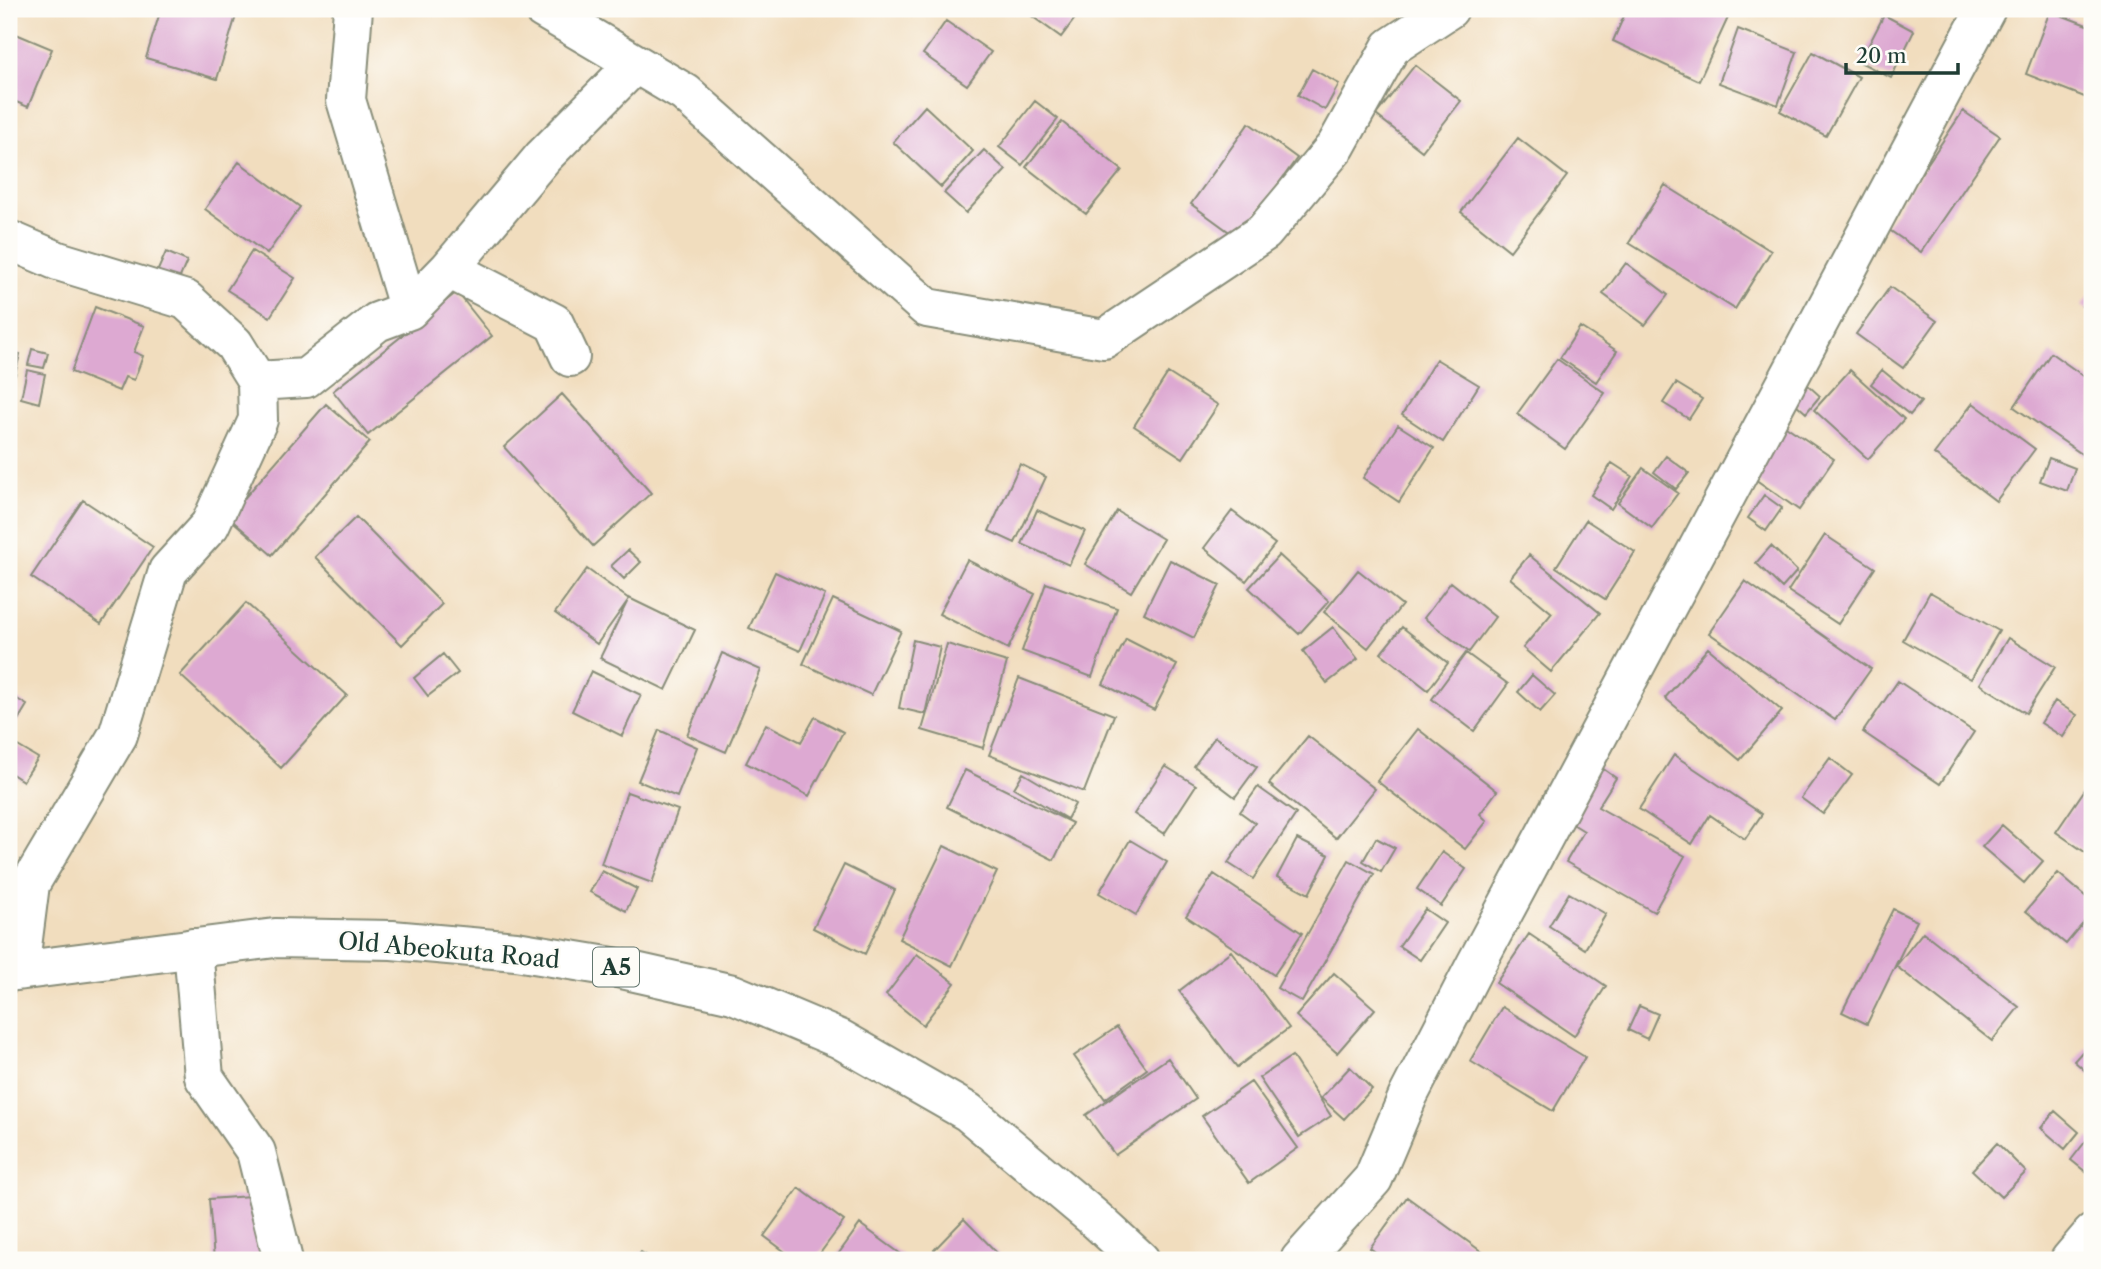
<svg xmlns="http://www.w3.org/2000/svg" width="2101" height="1269" font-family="'Libre Caslon Text',serif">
<rect width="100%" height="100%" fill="#fdfcf7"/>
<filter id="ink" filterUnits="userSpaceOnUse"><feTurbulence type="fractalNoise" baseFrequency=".0143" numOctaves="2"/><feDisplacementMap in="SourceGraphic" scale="14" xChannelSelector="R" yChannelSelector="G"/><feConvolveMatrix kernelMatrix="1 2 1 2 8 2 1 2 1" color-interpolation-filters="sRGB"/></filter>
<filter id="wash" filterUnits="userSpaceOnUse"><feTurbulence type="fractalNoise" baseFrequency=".00686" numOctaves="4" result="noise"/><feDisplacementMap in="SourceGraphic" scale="28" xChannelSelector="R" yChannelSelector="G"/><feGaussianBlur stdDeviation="1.57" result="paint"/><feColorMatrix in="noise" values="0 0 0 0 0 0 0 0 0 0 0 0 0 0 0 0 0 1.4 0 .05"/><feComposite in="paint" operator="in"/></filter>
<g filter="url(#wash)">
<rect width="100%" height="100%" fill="#f1ddbe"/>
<g id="blocks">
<!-- building -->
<path fill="#dda9d2" d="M161 9H238L217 79 146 58Z
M1022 9H1082L1061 37Z
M1627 9H1732L1699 81 1613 41Z
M2050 11 2092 27V100L2026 74Z
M1884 15 1914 31 1891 78 1860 62Z
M946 21 991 52 967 85 923 54Z
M1738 29 1797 52 1778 105 1719 83Z
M9 31 52 49 28 107 9 99Z
M1813 52 1859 77 1826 136 1780 111Z
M1415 65 1461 101 1422 151 1376 115Z
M1312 69 1339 84 1325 110 1298 95Z
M1035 101 1058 119 1022 165 999 147Z
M925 106 973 151 941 187 893 142Z
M1963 111 2000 136 1921 252 1885 227Z
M1062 122 1122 170 1086 214 1026 167Z
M1249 123 1297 158 1239 239 1191 204Z
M1518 138 1567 176 1510 251 1461 212Z
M984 150 1006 170 966 213 944 193Z
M239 162 300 207 267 254 205 209Z
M1665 185 1771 251 1735 309 1629 243Z
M252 251 295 278 270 317 227 290Z
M166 252 187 261 175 289 154 279Z
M1626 263 1668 295 1645 325 1603 294Z
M1890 287 1937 321 1903 368 1856 334Z
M457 292 492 336 368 435 333 391Z
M2092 292V313L2082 306Z
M95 307 144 326 134 352 143 356 134 380 125 377 119 391 71 372Z
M1580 327 1617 351 1596 382 1560 358Z
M9 344 12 345 11 352 20 354 15 375 9 373Z
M32 349 48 353 44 368 28 365Z
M2051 353 2092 382V454L2089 459 2014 407Z
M1436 359 1479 385 1443 442 1402 415Z
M1557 359 1605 393 1565 449 1517 414Z
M27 370 45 374 39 403 21 398Z
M1850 370 1904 419 1868 459 1814 410Z
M1882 370 1921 402 1910 415 1871 384Z
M1168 373 1218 405 1183 458 1134 426Z
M1799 377 1820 396 1806 413 1785 394Z
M1676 383 1702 399 1689 419 1663 403Z
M562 394 651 493 593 546 504 447Z
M1973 403 2035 449 1996 501 1934 454Z
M326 404 370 442 272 555 228 517Z
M1777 420 1834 459 1799 510 1742 470Z
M1398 425 1434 448 1399 502 1363 478Z
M1666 456 1689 473 1676 489 1654 472Z
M2049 458 2075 468 2067 491 2040 481Z
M1612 463 1632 476 1611 509 1591 495Z
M1020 464 1046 477 1015 543 989 531Z
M1643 468 1678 493 1652 528 1618 503Z
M1764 495 1782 508 1766 531 1748 518Z
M83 500 153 547 101 624 31 577Z
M1037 510 1085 531 1069 565 1022 544Z
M1117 511 1163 539 1131 592 1085 564Z
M1232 511 1275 544 1246 581 1204 548Z
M356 517 442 604 402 645 315 557Z
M1586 520 1635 552 1605 599 1556 567Z
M1825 535 1875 568 1838 624 1788 591Z
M1771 546 1797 571 1782 588 1756 563Z
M628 550 641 562 624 579 611 566Z
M1279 555 1329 601 1299 634 1249 588Z
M1529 555 1600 613 1551 672 1523 648 1552 613 1510 578Z
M967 560 1035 594 1008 649 939 614Z
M1170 560 1220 585 1194 638 1144 613Z
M587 569 629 599 597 644 555 613Z
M1358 570 1402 605 1368 648 1324 612Z
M775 572 825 595 800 651 749 628Z
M1745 581 1871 669 1835 720 1709 633Z
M1451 582 1495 617 1469 652 1424 618Z
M1046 583 1117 608 1092 677 1022 651Z
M1930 592 1999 631 1971 679 1903 640Z
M629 598 695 630 666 690 600 658Z
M833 599 901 631 871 695 803 664Z
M246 603 347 695 281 768 180 675Z
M1333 627 1358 659 1327 683 1303 651Z
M1402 627 1448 663 1428 690 1381 653Z
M2008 638 2055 667 2026 713 1980 684Z
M1126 639 1177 665 1154 710 1103 684Z
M913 640 940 647 925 714 899 708Z
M947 644 1007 662 983 748 922 730Z
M1708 648 1782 711 1740 760 1665 698Z
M722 653 761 670 726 752 687 735Z
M1466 653 1508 684 1474 731 1432 699Z
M443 654 458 673 428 696 414 678Z
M591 671 641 695 622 736 572 711Z
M1532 675 1555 695 1540 712 1518 692Z
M1019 678 1114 715 1084 792 989 755Z
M1898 681 1974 732 1940 784 1863 732Z
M9 694 27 705 9 735Z
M2055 701 2077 715 2063 737 2041 723Z
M815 717 843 732 809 796 746 763 766 724 801 742Z
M1418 729 1497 791 1480 814 1487 821 1465 849 1377 781Z
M659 730 697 747 677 797 638 781Z
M1308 736 1375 789 1336 838 1269 784Z
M1215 737 1257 767 1235 797 1194 766Z
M16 745 38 758 23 781 9 772V757Z
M1674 755 1762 814 1745 839 1710 815 1692 844 1639 809Z
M1830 758 1852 775 1823 814 1801 798Z
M1595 763 1616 778 1598 807 1685 856 1654 912 1566 862 1584 831 1563 818Z
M1165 766 1196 785 1164 834 1134 814Z
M965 770 1072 823 1054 860 947 807Z
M1023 773 1075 804 1067 819 1014 788Z
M2092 779V857L2056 832Z
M1258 787 1296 814 1253 879 1228 863 1255 823 1240 812Z
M627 792 678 810 652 883 601 864Z
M2002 825 2043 861 2024 883 1982 847Z
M1376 838 1395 848 1381 872 1363 861Z
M1297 839 1329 855 1309 894 1277 877Z
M1130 840 1167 862 1136 915 1099 893Z
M944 846 997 872 952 966 899 939Z
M1442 852 1466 869 1441 906 1417 889Z
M1349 860 1374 874 1302 1002 1277 988Z
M844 865 895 890 865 954 813 928Z
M602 871 637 889 626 911 590 892Z
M2058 873 2092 902V913L2066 944 2026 911Z
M1214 874 1302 933 1274 975 1186 916Z
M1569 893 1606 914 1585 949 1549 926Z
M1425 909 1445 923 1420 960 1399 946Z
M1893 909 1917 921 1867 1024 1842 1012Z
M1923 932 2019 1007 1992 1041 1896 966Z
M1529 934 1606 986 1574 1036 1496 983Z
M1231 951 1289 1028 1237 1067 1179 991Z
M917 954 955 983 923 1025 886 995Z
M1334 973 1375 1009 1337 1053 1296 1016Z
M1639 1006 1658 1014 1647 1039 1628 1030Z
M1502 1007 1585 1057 1553 1111 1470 1061Z
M1117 1027 1147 1069 1105 1099 1074 1056Z
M2092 1041V1077L2074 1061Z
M1292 1056 1331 1116 1299 1137 1259 1078Z
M1168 1058 1196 1099 1115 1155 1086 1115Z
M1350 1067 1372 1089 1344 1119 1321 1098Z
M1251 1082 1298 1148 1249 1183 1202 1116Z
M2055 1111 2079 1132 2065 1149 2041 1128Z
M2089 1137 2092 1140V1177L2071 1160Z
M1997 1143 2026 1172 2001 1197 1972 1170Z
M799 1188 844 1221 815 1260H796L764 1236Z
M264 1195 270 1260H214L209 1199Z
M1407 1197 1493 1260H1386L1370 1248Z
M964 1219 1004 1260H944L934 1250Z
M860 1224 905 1257 903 1260H834Z
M641 1252 654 1260H635Z"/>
</g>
</g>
<g filter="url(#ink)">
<use href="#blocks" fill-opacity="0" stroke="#888d79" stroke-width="2"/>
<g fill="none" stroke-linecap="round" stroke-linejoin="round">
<defs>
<path id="street" d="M353 9 346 100 409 310
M543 9 685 93 927 308 1104 339 1264 232 1336 146 1391 47 1449 9
M9 240 58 261 186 300 234 344 257 381 258 420 210 525 168 571 118 735 30 884 19 970
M449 269 554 323 570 357
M257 381 306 378 377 322 409 310 449 269 543 157 635 64
M193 948 204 1077 256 1152 283 1260
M1300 1260 1373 1179 1408 1096 1476 964 1986 9
M2070 1260 2092 1234"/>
<path id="highway" d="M9 972 275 938 392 940 516 951 613 967 733 994 840 1039 968 1112 1093 1217 1140 1260"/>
</defs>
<!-- street casing -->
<use href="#street" stroke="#888d79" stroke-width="42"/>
<!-- highway casing -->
<use href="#highway" stroke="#888d79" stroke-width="42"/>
<!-- street -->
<use href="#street" stroke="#fff" stroke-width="38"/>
<!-- highway -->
<use href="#highway" stroke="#fff" stroke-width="38"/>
</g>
</g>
<g text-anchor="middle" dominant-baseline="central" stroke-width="5" stroke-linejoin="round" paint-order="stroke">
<!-- shield labels -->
<rect fill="#fdfcf7" stroke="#62766e" stroke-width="2" x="593" y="947.5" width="46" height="39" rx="5"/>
<g font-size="23" font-weight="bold" fill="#1f3d34">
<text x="616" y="967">A5</text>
</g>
<!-- street labels -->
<g font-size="24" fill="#1f3d34" stroke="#fdfcf7">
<text transform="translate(449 950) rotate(5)">Old Abeokuta Road</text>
</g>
</g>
<!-- margin -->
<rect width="2101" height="1269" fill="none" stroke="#fdfcf7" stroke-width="35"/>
<!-- scale -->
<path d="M1846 63v10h112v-10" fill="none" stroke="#1f3d34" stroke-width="3.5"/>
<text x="1856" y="63" font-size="21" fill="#1f3d34" stroke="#fdfcf7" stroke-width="5" paint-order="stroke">20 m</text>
</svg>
